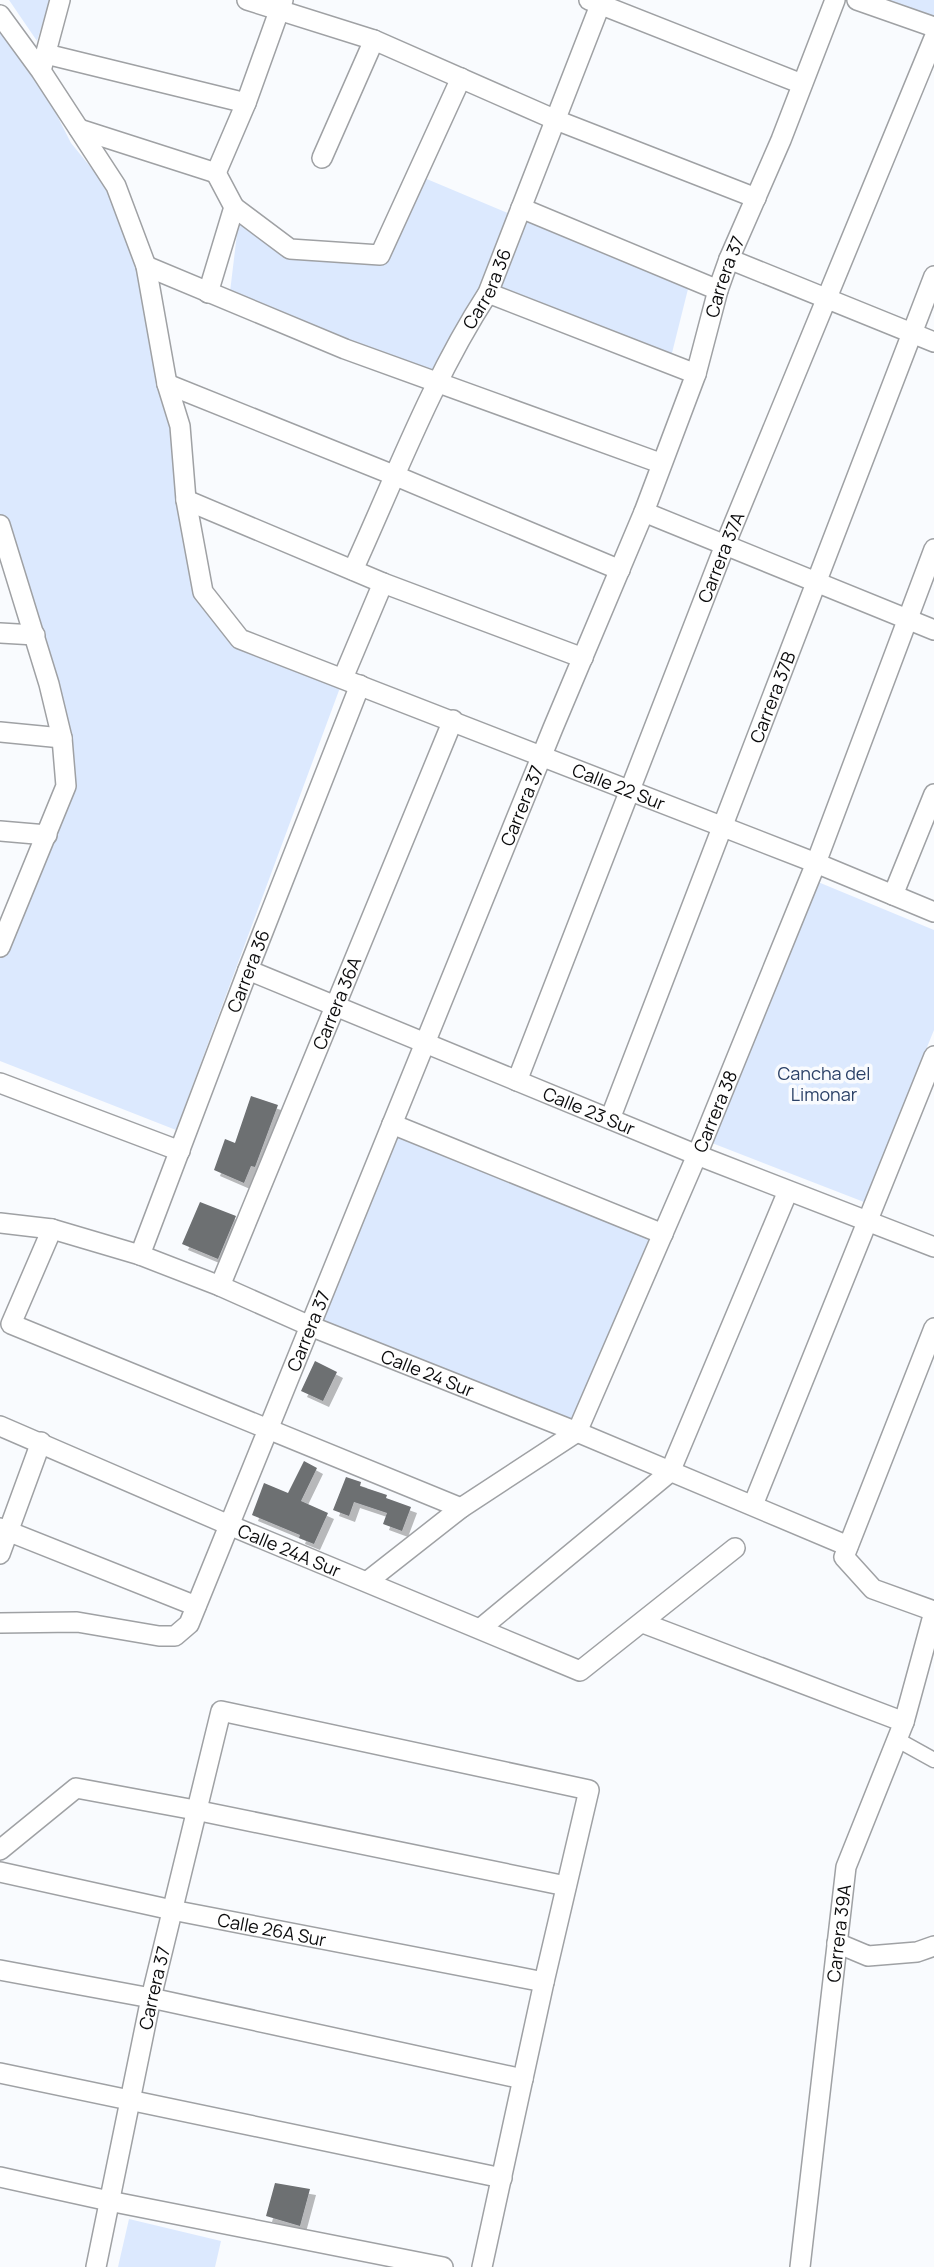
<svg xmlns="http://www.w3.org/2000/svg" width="934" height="2267" font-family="Manrope,sans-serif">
<defs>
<filter id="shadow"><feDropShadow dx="6" dy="6" stdDeviation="0" flood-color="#0004"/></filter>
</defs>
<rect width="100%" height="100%" fill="#f9fbfe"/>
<!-- green -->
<path fill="#dce9fe" d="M9 0H50L37 41Z
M880 0H934V19Z
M0 28 42 86 71 143 115 197 143 275 198 589 237 646 341 685 176 1130 0 1061V955L71 787 0 517Z
M422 177 688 289 671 357 486 283 432 380 230 292 239 217 291 256 384 258Z
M818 882 934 930V1030L864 1202 712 1143Z
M397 1132 654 1236 572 1424 319 1324Z
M129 2219 221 2241 215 2267H118Z"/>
<!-- building -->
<path fill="#6d6f72" filter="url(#shadow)" d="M251 1096 278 1105 255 1167 251 1166 244 1183 214 1170 225 1139 235 1143Z
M200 1202 236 1216 218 1259 182 1244Z
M315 1361 337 1372 323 1401 301 1391Z
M304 1461 317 1468 301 1501 328 1513 314 1544 299 1538 300 1535 252 1515 264 1483 288 1493Z
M346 1477 361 1482 360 1486 387 1495 386 1498 411 1507 402 1531 383 1524 387 1513 354 1502 349 1516 333 1510Z
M275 2183 310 2189 300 2226 266 2216Z"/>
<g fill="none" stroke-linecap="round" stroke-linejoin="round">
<defs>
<path id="pedestrian" d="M896 1739 934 1760"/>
<g id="minor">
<path d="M247 0 374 40 556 120 756 198"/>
<path d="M589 0 802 84"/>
<path d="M857 0 934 27"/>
<path id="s1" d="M0 15 41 71 116 186 146 266 167 384 180 426 186 500 203 592 240 639 816 863 934 912"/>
<path d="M46 54 246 103"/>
<path d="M42 67 60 0"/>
<path d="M79 129 216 173"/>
<path d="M322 158 374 40"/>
<path d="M216 173 246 103 283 0"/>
<path d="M234 207 290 249 380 255 461 78"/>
<path d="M521 208 718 290"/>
<path d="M729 259 934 342"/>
<path d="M146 266 345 349 660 463"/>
<path d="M208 293 234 207 216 173"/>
<path d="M488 293 696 374"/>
<path d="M167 384 396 476 620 570"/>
<path d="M186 500 383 583 583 658"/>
<path d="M644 512 934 630"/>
<path d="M0 525 49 684 62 738 66 786 0 947"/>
<path id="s2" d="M353 570C395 478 432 379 488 293L602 0"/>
<path d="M0 633 35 635"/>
<path d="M343 678 383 583"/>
<path d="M0 732 62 738"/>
<path d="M0 831 47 835"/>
<path d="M893 895 934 794"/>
<path id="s3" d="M248 970 697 1155 934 1247"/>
<path id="s4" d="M517 1081 725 545 934 38"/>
<path d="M0 1083 180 1151"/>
<path id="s5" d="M610 1119 934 276"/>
<path d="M392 1124 663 1234"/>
<path id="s6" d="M0 1223 52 1229 140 1255 220 1286 310 1326 577 1432 848 1546"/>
<path d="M52 1229 11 1324 461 1508"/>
<path id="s7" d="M140 1255 248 970 360 685"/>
<path id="s8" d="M220 1286 453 720"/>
<path d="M934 1328 844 1557 873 1589 934 1611"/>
<path id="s9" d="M0 1426 229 1525 580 1671 735 1548"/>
<path d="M753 1505 934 1056"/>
<path d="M0 1528 196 1606"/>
<path d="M0 1554 41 1442"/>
<path id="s10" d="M368 1581 461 1508 577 1432 697 1155 816 863 934 549"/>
<path id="s11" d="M0 1623 77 1622 159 1636H175L189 1624 553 728 644 512 696 374 718 290 729 259 781 140 835 0"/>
<path d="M643 1623 904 1722"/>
<path d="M481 1628 670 1472 788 1191"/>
<path d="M0 1850 76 1788 195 1810 566 1886"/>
<path id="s12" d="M0 1872 172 1910 544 1982"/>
<path d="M837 1943 868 1956 917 1952 934 1946"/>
<path d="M0 1970 151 1998 523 2079"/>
<path d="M0 2073 502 2178"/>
<path d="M0 2177 109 2201 443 2267"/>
<path id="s13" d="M96 2267 151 1998 221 1711 589 1790 544 1982 482 2267"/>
<path id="s14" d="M800 2267 846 1867 904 1722 934 1612"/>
</g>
</defs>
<!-- pedestrian casing -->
<use href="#pedestrian" stroke="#9fa1a4" stroke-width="17"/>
<!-- minor casing -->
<use href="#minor" stroke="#9fa1a4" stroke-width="22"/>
<!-- pedestrian -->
<use href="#pedestrian" stroke="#fff" stroke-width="14"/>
<!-- minor -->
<use href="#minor" stroke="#fff" stroke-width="19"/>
</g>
<g text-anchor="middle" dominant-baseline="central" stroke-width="7" stroke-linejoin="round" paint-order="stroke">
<!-- street labels -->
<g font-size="18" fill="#0c0c0d" stroke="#f9fbfe">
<text stroke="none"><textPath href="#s11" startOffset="1645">Carrera 37</textPath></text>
<text stroke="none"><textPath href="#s2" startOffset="312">Carrera 36</textPath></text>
<text stroke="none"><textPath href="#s4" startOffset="562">Carrera 37A</textPath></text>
<text stroke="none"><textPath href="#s5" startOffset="452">Carrera 37B</textPath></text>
<text stroke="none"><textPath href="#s1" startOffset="1090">Calle 22 Sur</textPath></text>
<text stroke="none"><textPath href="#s11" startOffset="1078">Carrera 37</textPath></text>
<text stroke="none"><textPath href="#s7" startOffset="304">Carrera 36</textPath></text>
<text stroke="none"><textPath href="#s8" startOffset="306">Carrera 36A</textPath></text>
<text stroke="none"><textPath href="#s3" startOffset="369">Calle 23 Sur</textPath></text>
<text stroke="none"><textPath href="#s10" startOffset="606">Carrera 38</textPath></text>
<text stroke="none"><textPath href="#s11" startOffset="511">Carrera 37</textPath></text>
<text stroke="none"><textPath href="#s6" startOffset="455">Calle 24 Sur</textPath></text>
<text stroke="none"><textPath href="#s9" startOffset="315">Calle 24A Sur</textPath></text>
<text stroke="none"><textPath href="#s12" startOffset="278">Calle 26A Sur</textPath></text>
<text stroke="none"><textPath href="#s14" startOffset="336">Carrera 39A</textPath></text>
<text stroke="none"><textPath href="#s13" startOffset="285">Carrera 37</textPath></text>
</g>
<!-- park labels -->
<g font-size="18" fill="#2b4167" stroke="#f9fbfe">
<text x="824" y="1073">Cancha del<tspan x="824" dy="21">Limonar</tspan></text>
</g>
</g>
</svg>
